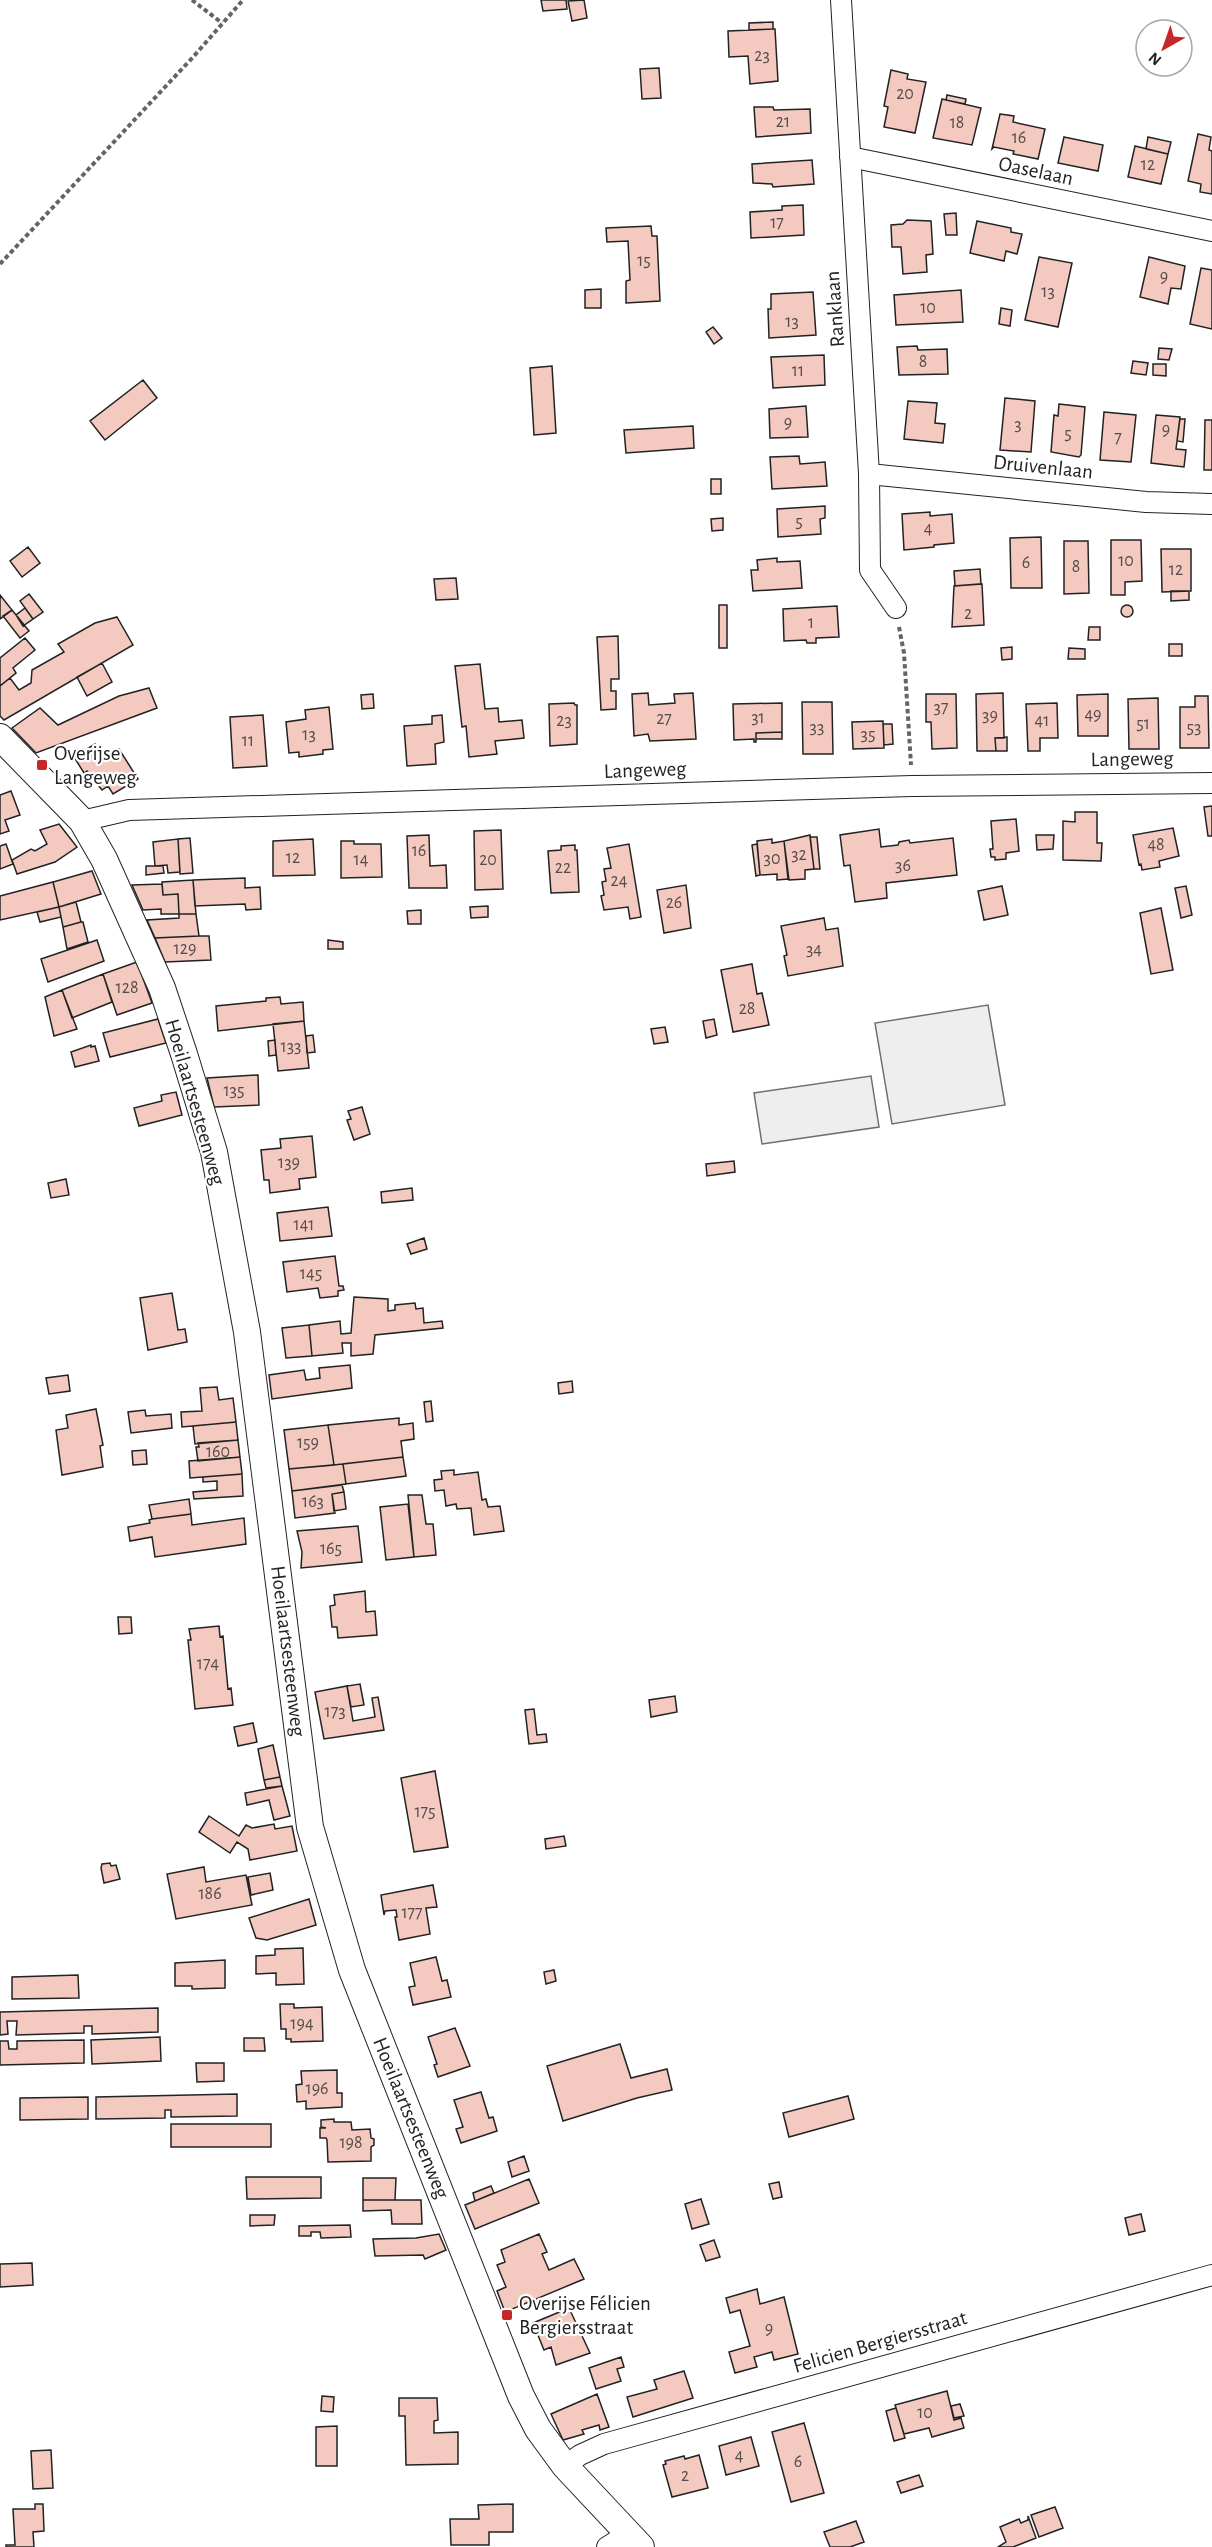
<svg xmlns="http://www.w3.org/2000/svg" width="1212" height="2547" font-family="'Alegreya Sans',sans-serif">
<rect width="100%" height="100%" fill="#fff"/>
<!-- green -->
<path fill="#eee" stroke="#6f6f6f" stroke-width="1.5" d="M988 1005 1005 1105 892 1124 875 1023Z
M871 1076 879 1127 762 1144 754 1093Z"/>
<!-- building -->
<path fill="#f3c9c0" stroke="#222" stroke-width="1.5" d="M541 0H566L567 9 543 11Z
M584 0 587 18 572 21 568 1Z
M773 22V29L749 30V23Z
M773 29H775L778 81 750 84 748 56 729 57 728 31Z
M659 68 661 98 642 99 640 69Z
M891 70 908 74 907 79 926 82 915 133 884 127 888 107 884 106Z
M947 95 966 99 965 104 946 100Z
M942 99 981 108 972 145 933 138Z
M754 107H773L774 110 810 109 811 133 756 137Z
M1000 114 1014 116 1013 122 1045 129 1038 159 1013 154 1014 151 994 147 992 149Z
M1198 134 1211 137 1209 150 1212 151V194L1200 192 1201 184 1188 181Z
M1064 137 1103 145 1098 171 1058 163Z
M1148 137 1171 142 1168 154 1146 149Z
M1135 146 1168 154 1161 184 1128 177Z
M812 160 814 184 773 187 772 184 753 183 752 164Z
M803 205 804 235 751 238 750 212 782 210V206Z
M956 213 957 235H946L944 214Z
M907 220 931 221 933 254 926 255 927 272 903 274 901 247H892L891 225 903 224Z
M977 221 1011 228V232L1022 234 1017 254 1006 251 1004 261 970 253Z
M651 226 652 236H657L660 301 626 303V281L630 280 628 241 607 242 606 228Z
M1039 257 1072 263 1058 327 1025 320Z
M1149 257 1185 266 1181 289 1171 288 1168 304 1140 297Z
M1201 268 1212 270V329L1190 324Z
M601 289V308H585V290Z
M961 290 963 322 896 325 894 295Z
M813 292 816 335 769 338 768 309H771V294Z
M1001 308 1012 310 1010 326 999 324Z
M713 327 722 338 714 344 706 332Z
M917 346 918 350 947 349 948 374 899 375 897 347Z
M1159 348 1172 349 1169 360 1158 359Z
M824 355 825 385 773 388 771 357Z
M1133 361 1148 363 1146 375 1131 373Z
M1153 364H1166V376L1153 375Z
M552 366 556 433 534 435 530 368Z
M143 380 157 398 105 440 90 421Z
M1005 398 1035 401 1031 452 1000 450Z
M908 401 937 403 935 423 945 424 943 443 904 439Z
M1059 404 1085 407 1081 455 1079 457 1051 452 1054 415 1058 416Z
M806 406 808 437 770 438 769 409Z
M1104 412 1136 415 1131 462 1100 460Z
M1156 415 1180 417 1176 449 1186 450 1184 467 1151 463Z
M1180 419H1185L1183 442 1177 441Z
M1205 420H1212V470H1204Z
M693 426 694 448 626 453 624 430Z
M799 456 800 464 825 462 827 486 772 489 770 457Z
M711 479H721V494H711Z
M825 506V518L820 519 821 534 778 537 777 509Z
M930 512V516L952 514 954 543 934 545V547L904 550 902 514Z
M723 518V530L712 531 711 519Z
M1041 537 1042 588H1011L1010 538Z
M1111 540H1141L1142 581 1125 582V595H1111Z
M1064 541H1088L1089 593 1064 594Z
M28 547 40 563 22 577 10 561Z
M1161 549H1191V591L1162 592Z
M777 558V562L800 561 802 588 753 591 751 570H758L757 560Z
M980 569 981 584 955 586 954 571Z
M456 578 458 599 436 600 434 579Z
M979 584H982L984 625 952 627 954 586Z
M1171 591H1189V600L1171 601Z
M29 594 43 612 33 619 20 601Z
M0 595 12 610 0 619Z
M1121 611a6 6 0 1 1 12 0a6 6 0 1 1-12 0Z
M719 605H727V648H719Z
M837 606 839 637 816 638V643H807L806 640 784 641 783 609Z
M25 608 33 619 23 626 16 615Z
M12 610 29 631 20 638 3 616Z
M117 617 133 645 4 720 0 716V686L10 678 19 690 31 683 32 670 64 652 58 644 95 623Z
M1089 627H1100V640H1088Z
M618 636 619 679H611V691H616V709L601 710 597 637Z
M25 638 35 650 13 668 16 673 0 686V658Z
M1169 644H1182V656H1169Z
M1012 647V659L1002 660 1001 648Z
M1069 648 1085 649V659H1068Z
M102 663 112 682 87 696 77 677Z
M480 664 485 709 498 708 499 722 522 720 524 738 495 741 497 754 469 757 466 726 462 727 455 666Z
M149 688 157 708 36 753 12 728 40 708 58 725 119 696Z
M648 693 649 705 675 703 674 694 693 693 696 739 650 741 648 734 634 736 632 694Z
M1003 693 1004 738H995L996 751H977L976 694Z
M373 694 374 708 362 709 361 695Z
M926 694H956L957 748 932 749 931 722H926Z
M1108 694V736H1078L1077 695Z
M1195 696H1208L1209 748H1180V707H1195Z
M1158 698 1159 749H1129L1128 699Z
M802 702H832L833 754H803Z
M574 703 575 705H577V744L550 746 549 704Z
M782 703V732L756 733V742H754V739L734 740 733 704Z
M1057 703 1058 738H1040V751H1028L1026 704Z
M329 707 333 749 323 750V754L299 757V752L289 753 286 722 306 719 305 710Z
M263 715 267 766 233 768 230 717Z
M442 715 444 742 435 744 436 764 407 766 404 726 432 724V716Z
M883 721 884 748 853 749 852 722Z
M883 724H892L893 744 884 745Z
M782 732V739H756V733Z
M1007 737V751H996L995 738Z
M95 744 104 758 119 749 138 779 113 794 108 786 102 790 87 771 84 773 74 757Z
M11 791 20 815 5 820 9 831 0 834V795Z
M1212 806V836H1208L1204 807Z
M1075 812H1097V843H1102L1101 861 1063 860V821L1075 822Z
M1016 819 1019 851 1006 853V859L995 860V857H991L990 849H993L991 821Z
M59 824 77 847 55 862 17 874 12 860 31 849 35 851 47 844 40 830Z
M1173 828 1179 856 1159 861 1160 867 1142 870 1141 864 1139 865 1133 835Z
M879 829 881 847 898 845 899 842 909 840 910 843 953 838 957 875 886 883 887 898 855 902 850 865 844 866 840 835Z
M501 830 503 889 475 890 474 831Z
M429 835 430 866 446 865 447 888H409L407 836Z
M810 835 814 869 805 870V879L789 880 784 841Z
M1036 835H1054L1053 849 1037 850Z
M810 837H817L820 869H814Z
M190 838 193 873 180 874 178 839Z
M178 839 180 872 168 873 167 865 155 866 153 842Z
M313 839 315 875 273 876V841Z
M772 839V843L784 841 788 879 777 880V874L760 875 757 841Z
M341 841H354V844H381L382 877 341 878Z
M6 844 13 864 0 869V846Z
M629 844 641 917 630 919 628 907 604 910 601 896 604 895 602 882 606 881 604 869 611 868 607 848Z
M757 844 760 875 756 876 752 845Z
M575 845V850H577L579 892 551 893 548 851 561 850V846Z
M146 866H163L164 873 146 875Z
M92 871 101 894 59 907 53 882Z
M245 878V888L260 887 261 909 246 910 245 904 195 906 193 880Z
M193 880 196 914H179L178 894 163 895 162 882Z
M53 882 59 907 0 920V896Z
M162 884 163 895 178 894 179 914H161V909L143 910 132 885Z
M686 885 691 928 664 933 657 890Z
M1002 886 1008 915 984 920 978 891Z
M1186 886 1192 915 1181 918 1175 888Z
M76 902 81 922 63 927 59 907Z
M488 906V917L471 918 470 907Z
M59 907 61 917 40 922 37 912Z
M1161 908 1173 970 1151 974 1140 913Z
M421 910V924H408L407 911Z
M179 914H196L199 936 155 938 147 920 179 918Z
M824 918 826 930 838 928 843 966 788 976 784 956 787 955 781 926Z
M81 922H83L88 942 67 949 63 927Z
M199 936H209L211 960 165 962 155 938Z
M97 940 104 961 48 982 41 959Z
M328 940 343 942V949H328Z
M137 962 152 1003 117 1015 103 974Z
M752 964 757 994 762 993 769 1025 733 1032 721 970Z
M103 974 112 1002 72 1018 62 990Z
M62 990 77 1029 54 1036 45 997Z
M280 997 281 1004 303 1002 304 1021 218 1031 216 1006 266 1001V998Z
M158 1019 166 1043 110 1057 103 1033Z
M714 1019 717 1035 706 1038 703 1021Z
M304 1021 309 1068 278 1071 273 1024Z
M665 1027 668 1042 654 1044 651 1029Z
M313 1035 315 1052 307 1053 306 1036Z
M275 1040 276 1055 269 1056 268 1041Z
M91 1045V1047L95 1046 99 1061 75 1067 71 1052Z
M258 1075 259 1105 214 1107 207 1078Z
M176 1092 182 1115 139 1126 134 1108 162 1101 161 1095Z
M362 1107 370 1134 354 1140 347 1120 351 1119 348 1111Z
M312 1136 316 1177 299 1179 300 1189 270 1193 269 1180H264L261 1150 281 1148 280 1139Z
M734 1161 735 1172 707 1176 706 1164Z
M66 1179 69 1195 51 1198 48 1183Z
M412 1188 413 1200 382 1203 381 1192Z
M328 1207 332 1236 280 1241 277 1213Z
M424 1238 427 1249 411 1254 407 1244Z
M335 1256 339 1286H343L344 1290 338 1291V1296L320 1298 318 1288 287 1292 283 1262Z
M172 1293 178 1330 185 1329 187 1342 148 1350 140 1298Z
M354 1297 388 1299V1311L395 1310V1305L415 1303 416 1309 423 1308 424 1323 442 1321 443 1328 375 1335 373 1354 351 1356V1343H342L343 1353 312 1356 309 1325 340 1321 341 1334 351 1333Z
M309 1325 312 1356 286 1358 282 1328Z
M350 1365 352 1388 272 1399 269 1375 304 1370 306 1380 320 1378 319 1368Z
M68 1375 70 1391 49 1394 46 1378Z
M572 1381 573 1392 559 1394 558 1383Z
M217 1387 219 1400 233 1398 236 1422 182 1427 181 1412 202 1411 200 1388Z
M431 1401 433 1421 426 1422 424 1402Z
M96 1409 103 1445 100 1446 103 1467 62 1475 56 1430 68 1428 66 1415Z
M145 1410 146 1416 171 1414 172 1428 131 1433 128 1412Z
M399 1418V1425L413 1423 414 1439 401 1441 403 1457 334 1465 328 1425Z
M236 1422 238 1440 195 1444 193 1426Z
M328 1425 334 1465 289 1469 284 1430Z
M238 1440 240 1457 198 1461 196 1447H199L198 1443Z
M146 1450 147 1464 133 1465 132 1451Z
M240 1457 242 1474 190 1478 189 1461Z
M403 1457 406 1476 346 1484 343 1464Z
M343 1464 346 1484 292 1491 289 1469Z
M454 1470V1475L478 1472 482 1500 486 1499 488 1507 500 1506 504 1531 474 1535 471 1508 457 1509 456 1504 446 1506 444 1490 435 1491 434 1480 442 1479 441 1471Z
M242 1474 243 1496 194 1499 193 1492 217 1490V1481L203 1482V1477Z
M342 1485 344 1492 332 1494 335 1513 295 1518 292 1491Z
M344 1492 346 1509 334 1511 332 1494Z
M408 1495H422L426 1524H433L436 1555 414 1557Z
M189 1499 191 1514 152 1519 149 1505Z
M408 1504 414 1557 386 1560 380 1507Z
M191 1514 192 1525 244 1518 246 1544 155 1557 152 1537 130 1541 128 1527 150 1523 149 1520 152 1519Z
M358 1526 362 1562 301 1568 302 1552 297 1531Z
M365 1591 366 1612 375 1611 377 1635 338 1638 337 1627H332L330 1606 335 1605 334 1595Z
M118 1617H131L132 1633 119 1634Z
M219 1626 220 1637 223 1636 228 1689 231 1688 233 1705 195 1709 188 1640H191L189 1629Z
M360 1684 364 1705 351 1707 347 1686Z
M347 1686 353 1721 375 1717 372 1698 378 1697 384 1730 324 1739 315 1692Z
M675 1696 677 1712 651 1717 649 1700Z
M534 1709 537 1735 546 1734 547 1742 529 1744 525 1710Z
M253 1723 257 1742 238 1746 234 1727Z
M273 1745 280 1777 264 1780 258 1749Z
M435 1771 448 1847 414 1852 401 1778Z
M280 1777 282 1786 266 1788 264 1780Z
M282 1786 290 1816 274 1820 269 1800 247 1805 245 1793Z
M209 1816 239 1836 246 1825 252 1828 274 1824 275 1829 292 1826 297 1851 250 1860 248 1849 237 1842 230 1853 199 1832Z
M564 1836 566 1846 546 1849 545 1839Z
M110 1863 111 1866 116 1865 120 1879 104 1883 101 1868 102 1864Z
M204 1867 206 1882 246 1875 252 1905 176 1919 167 1874Z
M270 1873 273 1890 251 1895 248 1877Z
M433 1885 437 1907 426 1908 430 1934 399 1940 395 1917H397L396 1910 385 1911 384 1915 381 1895Z
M309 1899 316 1925 267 1940 256 1938 249 1918Z
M303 1948 304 1984 276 1985V1973L256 1974V1956L275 1955V1949Z
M436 1957 442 1981 447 1980 451 1997 413 2005 409 1987 415 1986 410 1963Z
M225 1960V1988L192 1989V1986H175V1963Z
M554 1970 556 1981 546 1984 544 1972Z
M78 1975 79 1998 12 1999V1977Z
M280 2004H294V2008L322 2007 323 2041 291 2042V2039H286V2029H281Z
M158 2008V2032L92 2034V2026H84V2033L16 2035 17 2021H7L8 2034 0 2035V2012Z
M455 2028 470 2066 438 2077 434 2065 437 2064 428 2037Z
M160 2037 161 2061 92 2064 91 2040Z
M244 2038H264L265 2051H244Z
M84 2040V2063L0 2065V2041H8L9 2049H17V2041Z
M620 2044 631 2078 667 2069 672 2090 637 2098 563 2121 547 2066Z
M196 2063H224V2081L197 2082Z
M337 2070V2093H342V2107L306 2109V2101L297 2102 296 2085 302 2084 301 2071Z
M481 2092 489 2118 493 2117 497 2131 461 2143 456 2129 463 2127 454 2100Z
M237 2094V2116L171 2117V2110H165V2118L96 2119V2097Z
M848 2096 854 2119 789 2137 783 2113Z
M88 2097V2119L20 2120V2098Z
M334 2119V2122H351L352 2130 370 2129 371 2138 374 2139V2145L371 2147V2161L328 2162 327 2140 326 2138H320V2128H326L321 2127V2120Z
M171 2124H271V2147H171Z
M524 2156 529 2171 512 2177 508 2162Z
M246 2177H321V2198L247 2199Z
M363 2178H396L395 2200H363Z
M529 2179 539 2203 475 2229 465 2205Z
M779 2182 782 2197 773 2199 769 2184Z
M491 2186 494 2193 475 2201 473 2193Z
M701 2199 709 2224 692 2229 685 2204Z
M363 2200H421L422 2224H392L391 2210 363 2211Z
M1141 2214 1145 2231 1129 2235 1125 2218Z
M250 2215H275L274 2225 250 2226Z
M350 2225 351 2237 321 2238 320 2232H311V2236H299V2226Z
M439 2234 446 2250 425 2259 423 2255 375 2256 373 2239 416 2238Z
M539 2234 547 2252 542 2254 549 2270 574 2259 584 2279 505 2312 497 2291 506 2287 497 2265 505 2262 501 2250Z
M714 2240 720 2257 706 2261 700 2245Z
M32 2263 33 2285 0 2287V2264Z
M757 2289 760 2304 784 2297 798 2354 774 2360 772 2352 754 2357 757 2367 735 2373 729 2352 750 2346 740 2310 730 2313 726 2298Z
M569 2308 590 2353 556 2365 551 2347 544 2350 533 2323Z
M621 2357 624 2367 617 2369 621 2381 596 2389 589 2368Z
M684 2371 693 2398 633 2417 627 2397 657 2389 654 2380Z
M947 2391 954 2420 961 2418 964 2428 932 2437 929 2428 904 2434 895 2405Z
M597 2394 609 2427 600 2430 599 2425 582 2430 584 2434 563 2440 551 2414Z
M322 2396 334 2397 333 2412 321 2411Z
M399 2398H437L438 2420 434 2421V2433L458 2432V2464L406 2465 405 2416H399Z
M960 2404 964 2416 954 2418 951 2406Z
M896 2408 905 2438 894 2441 886 2411Z
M804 2423 824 2493 791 2502 772 2432Z
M337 2426V2466H316V2427Z
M751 2437 759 2466 726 2475 719 2446Z
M51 2450 53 2488 33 2489 31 2451Z
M699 2455 708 2488 672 2497 663 2465 666 2464 665 2461 684 2456 685 2459Z
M919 2475 923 2486 901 2493 897 2482Z
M35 2504H43L44 2531 33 2532 34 2547H6V2545H15L13 2509H35Z
M513 2504V2532H489V2545H451L450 2519H479L478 2505Z
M1055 2507 1063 2528 1039 2537 1031 2515Z
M1028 2516 1036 2538 1013 2547H998L1006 2542 1000 2527 1019 2519 1021 2523 1028 2520Z
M856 2521 864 2542 850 2547H830L824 2532Z"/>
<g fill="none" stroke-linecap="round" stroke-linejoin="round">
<defs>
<path id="minor" d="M841 0 869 474 870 570 896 608
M850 157 1212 231
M869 474 1146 502 1212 504
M82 821 129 810 912 786 1212 783
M565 2466 580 2455 604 2444 1212 2275
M607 2547 629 2533"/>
<path id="tertiary" d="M0 737 82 821 104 859 162 988 184 1054 214 1152 247 1332 310 1827 352 1970 521 2396 538 2429 565 2466 641 2547"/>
</defs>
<!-- minor casing -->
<use href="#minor" stroke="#222" stroke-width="22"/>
<!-- tertiary casing -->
<use href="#tertiary" stroke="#222" stroke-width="28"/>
<!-- path -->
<path stroke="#646464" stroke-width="4" stroke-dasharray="4.5 3" stroke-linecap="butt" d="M192 0 222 23
M0 264 194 56 243 0
M899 627 904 653 911 765"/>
<!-- minor -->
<use href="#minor" stroke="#fff" stroke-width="20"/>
<!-- tertiary -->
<use href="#tertiary" stroke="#fff" stroke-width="26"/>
</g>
<!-- markers -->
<g fill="#c62828" stroke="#fff" stroke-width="2">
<rect x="36" y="759" width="12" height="12" rx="3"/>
<rect x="501" y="2309" width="12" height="12" rx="3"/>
</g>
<g text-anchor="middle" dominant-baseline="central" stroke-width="4.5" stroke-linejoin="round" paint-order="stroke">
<!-- number labels -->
<g font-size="18" fill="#564c4a">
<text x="762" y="56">23</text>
<text x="905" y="94">20</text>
<text x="783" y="122">21</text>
<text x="957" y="123">18</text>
<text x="1019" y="138">16</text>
<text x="1148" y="165">12</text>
<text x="777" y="223">17</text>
<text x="644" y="261">15</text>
<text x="1164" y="277">9</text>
<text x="1048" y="292">13</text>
<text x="928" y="308">10</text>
<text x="792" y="322">13</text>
<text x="923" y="362">8</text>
<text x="798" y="371">11</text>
<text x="788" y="423">9</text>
<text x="1018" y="425">3</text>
<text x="1166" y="430">9</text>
<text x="1068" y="434">5</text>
<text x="1118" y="438">7</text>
<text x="799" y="522">5</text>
<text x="928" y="529">4</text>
<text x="1126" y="561">10</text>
<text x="1026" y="563">6</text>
<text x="1076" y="567">8</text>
<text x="1176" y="570">12</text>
<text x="968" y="614">2</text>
<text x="811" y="623">1</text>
<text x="941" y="708">37</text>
<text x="1093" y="715">49</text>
<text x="990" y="716">39</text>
<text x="758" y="718">31</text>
<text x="664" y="719">27</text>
<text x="564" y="721">23</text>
<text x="1042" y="721">41</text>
<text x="1143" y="724">51</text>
<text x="817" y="728">33</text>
<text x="1194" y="728">53</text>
<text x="309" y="735">13</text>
<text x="868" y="735">35</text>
<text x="248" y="741">11</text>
<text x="1156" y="845">48</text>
<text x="419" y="851">16</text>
<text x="799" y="855">32</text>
<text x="293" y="858">12</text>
<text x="772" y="859">30</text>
<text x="361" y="860">14</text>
<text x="488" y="860">20</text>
<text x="903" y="866">36</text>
<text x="563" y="868">22</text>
<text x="619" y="881">24</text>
<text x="674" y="903">26</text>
<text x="185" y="949">129</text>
<text x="814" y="950">34</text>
<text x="127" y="988">128</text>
<text x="747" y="1009">28</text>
<text x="291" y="1047">133</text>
<text x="234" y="1091">135</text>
<text x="289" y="1163">139</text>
<text x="304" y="1225">141</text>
<text x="311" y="1274">145</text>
<text x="308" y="1443">159</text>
<text x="218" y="1452">160</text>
<text x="313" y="1502">163</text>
<text x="331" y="1549">165</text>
<text x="208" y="1664">174</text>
<text x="335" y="1712">173</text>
<text x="425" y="1812">175</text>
<text x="210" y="1894">186</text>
<text x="412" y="1913">177</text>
<text x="302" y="2024">194</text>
<text x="317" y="2089">196</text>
<text x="351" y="2143">198</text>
<text x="769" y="2329">9</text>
<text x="925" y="2413">10</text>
<text x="739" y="2456">4</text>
<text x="798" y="2462">6</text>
<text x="685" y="2476">2</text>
</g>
<!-- street labels -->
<g font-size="21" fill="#222" stroke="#fff">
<text transform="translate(1036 171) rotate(12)">Oaselaan</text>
<text transform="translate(835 309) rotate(-94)">Ranklaan</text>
<text transform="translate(1043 467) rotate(6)">Druivenlaan</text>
<text transform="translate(1132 759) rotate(-1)">Langeweg</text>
<text transform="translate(645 770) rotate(-2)">Langeweg</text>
<text transform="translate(195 1102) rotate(74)">Hoeilaartsesteenweg</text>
<text transform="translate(288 1651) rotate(83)">Hoeilaartsesteenweg</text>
<text transform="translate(411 2118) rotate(68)">Hoeilaartsesteenweg</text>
<text transform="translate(880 2342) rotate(-16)">Felicien Bergiersstraat</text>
</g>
<!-- poi labels -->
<g font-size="21" fill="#222" stroke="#fff" text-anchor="start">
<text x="54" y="753">Overijse<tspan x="54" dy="24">Langeweg</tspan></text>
<text x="519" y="2303">Overijse Félicien<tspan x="519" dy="24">Bergiersstraat</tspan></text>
</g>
</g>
<!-- north arrow -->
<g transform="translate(1164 48) rotate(220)"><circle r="28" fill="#ffffff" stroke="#a7a7a7" stroke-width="1.5"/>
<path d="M0-4.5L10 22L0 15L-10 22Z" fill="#c62828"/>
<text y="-9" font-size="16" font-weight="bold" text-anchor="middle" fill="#222222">N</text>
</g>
</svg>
